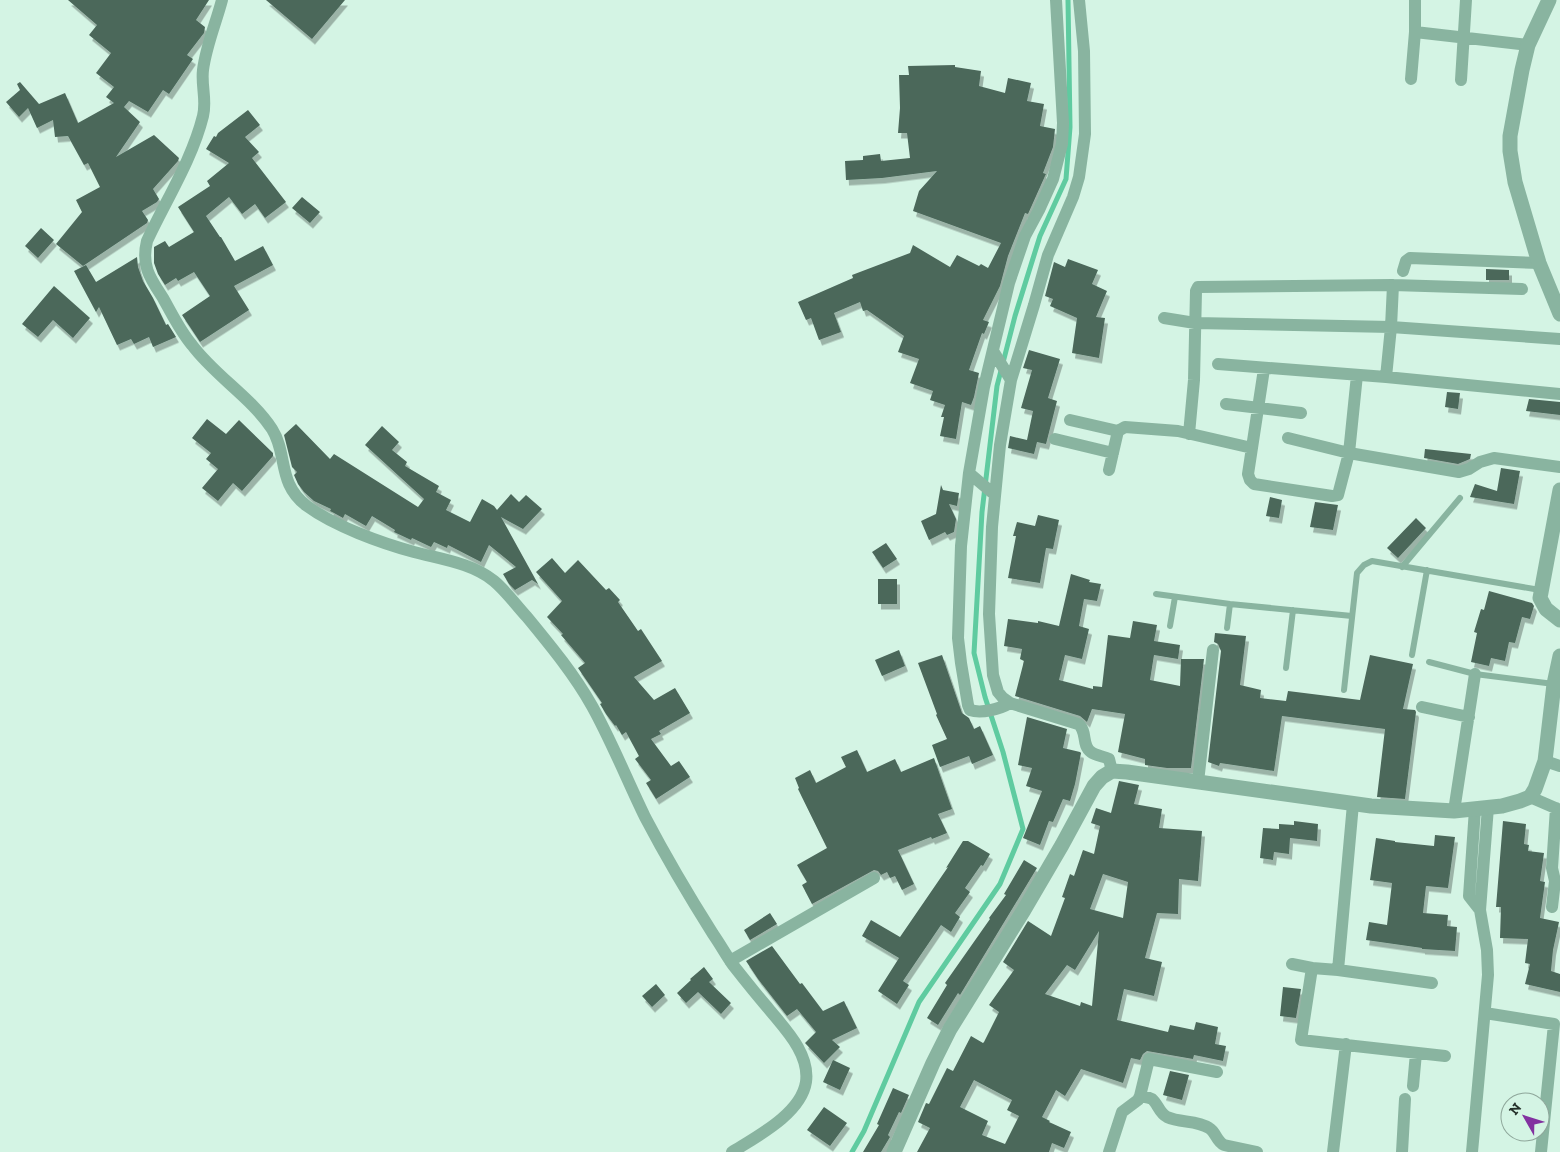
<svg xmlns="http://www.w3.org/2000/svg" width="1560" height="1152" font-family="'Zilla Slab',serif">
<defs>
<filter id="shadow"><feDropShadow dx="3" dy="5.5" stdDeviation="0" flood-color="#0004"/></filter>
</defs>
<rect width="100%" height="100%" fill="#d4f4e4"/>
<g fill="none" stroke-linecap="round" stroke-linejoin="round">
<!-- stream -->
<path stroke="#5fcba0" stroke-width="5" d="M852 1152 864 1131 919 1002 1000 884 1023 829 1003 752 985 697 974 653 982 512 997 386 1015 316 1040 236 1066 179 1070 127 1068 0"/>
</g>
<!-- building -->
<path fill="#4b675a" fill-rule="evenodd" filter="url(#shadow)" d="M68 0H209L196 20 205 27 204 33 187 55 193 59 169 94 163 90 148 112 129 101 124 107 140 122 116 157 154 135 179 158 178 161 153 189 159 199 157 202 142 211 148 220 147 223 83 266 56 244 82 212 76 200 100 187 88 163 84 165 68 136 55 137 53 120 37 128 28 108 19 117 6 102 20 90 17 84 20 82 39 104 65 93 78 123 114 103 106 97 114 87 96 73 111 53 89 35 97 25Z
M266 0H345L312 39Z
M955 65V67L981 71 979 86 1005 93 1008 78 1031 83 1027 101 1044 104 1040 126 1055 129 1053 147 1043 173 1046 174 1045 176 1028 214 1025 213 1008 256 1000 286 983 320 989 322 984 334 982 333 969 370 979 373 974 397 971 405 962 402 956 439 940 436 944 417H941L945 405 930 400 933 391 910 383 919 359 898 352 904 336 867 310 863 311 860 302 834 313 841 332 819 340 811 318 806 320 798 302 853 278 852 275 910 253 913 245 950 267 957 255 979 266 981 264 988 268 1001 243 913 211 919 191 937 171 882 178 846 180 845 161 863 160V156L880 154 881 161 910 158 907 133H898L900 108 899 75H909L908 66Z
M248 110 260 125 245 137 259 152 252 158 286 202 265 218 255 204 242 214 229 197 206 216 220 237H221L235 261 263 246 273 265 234 286 249 310 200 342 182 315 210 296 194 272 178 281 176 278 165 285 158 274 154 263V247L165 241 169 247 194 232 178 207 210 186 207 181 229 163 206 149 214 136 216 137 218 133Z
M302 197 320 212 310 223 292 208Z
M41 228 54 240 38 258 25 246Z
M137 257 138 267 143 281 153 298 166 325 168 324 176 337 153 347 149 337 134 344 131 339 117 345 99 307 96 312 74 271 86 265 96 282Z
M1068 259 1098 270 1092 284 1107 291 1096 317 1105 318 1099 358 1072 353 1077 318 1050 306 1053 299 1045 296 1054 262 1065 267Z
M1486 269 1509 270V280H1486Z
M54 286 90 318 73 338 53 320 38 337 22 324Z
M1029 350 1060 359 1048 398 1057 401 1046 444 1037 442 1034 454 1008 448 1010 436 1027 440 1033 411 1021 408 1032 370 1023 368Z
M1447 392 1460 393 1458 409 1445 407Z
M1529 399 1560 402V415L1526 411Z
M207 419 226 434 239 420 273 453V456L242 491 233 483 218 501 202 488 218 469 206 459 211 453 192 438Z
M296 424 330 459 334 454 418 507 424 499 365 445 382 426 399 442 392 450 407 462 405 466 439 486 436 492 451 500 446 510 470 522 482 499 494 506 497 510 511 494 519 502 526 495 542 509 523 529 501 517 538 584 532 580 515 590 509 584 503 574 516 567 489 545 481 562 448 545 447 548 434 542 431 547 412 538 411 540 394 532 395 530 372 516 366 526 345 514 343 518 334 513 330 511 331 509 314 501 304 492 298 484 294 475 297 472 292 467 284 435Z
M1425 449 1471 454 1470 459 1458 464 1424 458Z
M1501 468 1520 471 1514 504 1470 497 1475 484 1497 491Z
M941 485 943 490 959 493 957 506 949 504 956 519 954 532 947 535 945 532 929 540 921 521 936 514Z
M1270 497 1282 500 1279 518 1266 516Z
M1315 502 1338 505 1333 530 1310 527Z
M1038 515 1059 520 1053 549 1046 548 1040 583 1008 578 1016 536H1013L1017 522 1035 526Z
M1416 518 1426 528 1398 558 1387 548Z
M886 543 897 559 883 568 872 552Z
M552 558 565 573 578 560 606 590 609 588 620 600 618 602 638 631 641 629 662 661 634 677 654 700 675 688 690 713 659 731 661 734 651 739 671 766 679 761 690 777 656 799 646 783 651 780 635 759 639 756 626 732 622 735 616 725 615 726 606 714 600 704 602 703 578 668 585 663 561 635 563 634 547 617 562 601 536 572Z
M1071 574 1090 580 1089 582 1101 584 1097 601 1084 599 1079 626 1089 629 1082 659 1065 655 1059 680 1093 689V686L1102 687 1108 635 1130 638 1133 621 1157 625 1154 641 1180 645 1178 659 1154 655 1150 680 1180 686 1181 659H1204L1191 768H1167L1145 765V759L1118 752 1125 714 1092 709 1087 722 1080 716 1015 696 1024 661 1020 659 1022 649 1004 646 1008 619 1038 623V621L1059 626Z
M878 579H897V604H878Z
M1489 591 1532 603 1534 606 1530 619 1522 617 1515 643 1509 642 1505 661 1491 658 1489 666 1471 662 1477 633 1474 632 1481 609 1484 610Z
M1215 633 1246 636 1240 685 1261 690 1260 698 1286 701 1288 691 1360 700 1370 655 1413 664 1403 709 1415 710 1416 712 1405 799 1377 797 1385 729 1282 716 1274 771 1220 763 1219 766 1208 762 1221 651 1218 644 1214 642Z
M899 650 905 666 882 676 875 660Z
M942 655 962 713 969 718 974 729 980 726 993 755 972 764 969 756 940 767 932 745 947 739 936 715 937 714 918 663Z
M1027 717 1067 729 1063 748 1080 752 1081 753 1075 784 1070 801 1063 799 1053 822 1049 821 1040 845 1023 838 1042 791 1026 786 1032 768 1018 765Z
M857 750 867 772 895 759 901 772 934 758 952 809 938 814 947 833 932 839 931 837 898 850 914 884 902 890 895 876 890 878 887 872 881 875 878 871 874 870 812 904 802 885 807 882 797 865 827 848 798 789 799 788 795 778 810 770 816 783 846 767 841 757Z
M1119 781 1139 785 1134 804 1162 809 1159 828 1202 831 1198 881 1179 879 1178 914 1157 913 1145 958 1162 962 1154 996 1124 989 1117 1020 1168 1032 1170 1025 1194 1030 1196 1022 1218 1027 1215 1044 1226 1046 1223 1061 1194 1055 1193 1059 1147 1051 1143 1054 1140 1060 1131 1058 1123 1083 1081 1069 1065 1096 1056 1090 1042 1117 1050 1121 1049 1122 1071 1132 1064 1148 1052 1143 1049 1152H917L930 1128 918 1122 926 1103 929 1104 947 1068 953 1071 971 1036 983 1043 984 1042 999 1012 989 1005 1014 970 1003 962 1028 921 1051 936 1065 898 1062 897 1070 874 1074 876 1083 850 1094 854 1100 826 1091 823 1096 808 1111 813ZM1103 874 1128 882 1123 918 1090 909ZM1099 931 1092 1006 1081 1002 1080 1006 1045 994 1067 965 1075 970ZM974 1080 1012 1100 1007 1110 1019 1116 1005 1144 982 1135 988 1121 960 1107Z
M1294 821 1318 824 1317 841 1290 838 1289 854 1274 852 1273 860 1260 858 1263 828 1279 829V824L1294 825Z
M1503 821 1526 824 1524 844 1529 845 1528 851 1544 853 1540 881 1545 882 1540 918 1559 922 1553 950 1551 971 1560 974V992L1525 984 1530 964 1525 963 1528 939 1500 938 1501 907H1496Z
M1435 835 1455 837 1448 888 1426 886 1423 913 1448 915 1447 926 1457 927 1455 951 1422 949V948L1366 940 1369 922 1387 925 1392 883 1370 880 1376 838 1395 841V842L1434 846Z
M963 841H968L990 854 983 866 981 865 965 888 970 892 955 913 960 917 951 932 941 925 903 981 909 985 897 1004 878 991 899 958 862 936 871 920 900 937 948 867 946 868Z
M1024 860 1037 868 960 995 958 993 938 1025 927 1018 947 985 945 983 990 919 989 918 1006 895 1004 894Z
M770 913 777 924 750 940 744 930Z
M772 946 800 984 802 983 823 1011 844 1001 857 1028 832 1040 840 1047 824 1063 805 1043 816 1032 797 1009 787 1016 758 979 746 961Z
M704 967 713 979 709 982 731 1003 721 1014 698 992 686 1003 677 993 691 980 690 979Z
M656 984 665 995 652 1007 642 996Z
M1283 987 1301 989 1296 1018 1280 1016Z
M833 1060 850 1068 840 1090 823 1082Z
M1170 1071 1189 1075 1182 1100 1163 1095Z
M893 1088 909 1095 901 1113 899 1112 888 1135 890 1137 881 1152H863L879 1125 877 1124Z
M824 1107 847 1123 830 1146 807 1130Z"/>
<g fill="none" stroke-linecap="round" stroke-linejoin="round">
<!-- service -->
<path stroke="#89b4a0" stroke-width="6" d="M1402 567 1460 498
M1156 594 1230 604 1352 616
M1170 626 1175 597
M1227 628 1230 604
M1412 655 1427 570
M1429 662 1475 674 1554 684
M1286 668 1293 610
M1344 690 1357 573 1364 565 1372 561 1540 590"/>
<!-- minor -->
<path stroke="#89b4a0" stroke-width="12" d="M222 0C216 23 206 46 203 70 201 86 207 100 203 116 192 160 166 200 147 241 141 266 150 278 163 298 172 314 180 331 192 345 215 376 251 397 272 429 288 454 277 484 307 506 334 526 381 543 414 552 440 559 472 563 494 581 506 591 516 605 527 617 550 645 574 674 592 706 612 742 627 780 645 817 666 857 689 896 713 934 720 944 726 955 733 965 744 979 756 994 768 1008 784 1028 810 1053 806 1082 801 1114 756 1137 732 1152
M1079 0 1084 51 1085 134 1079 177 1073 197 1048 255 1034 305 1011 380 1000 445 992 527 989 614 993 675 998 692 1003 698 1010 703 1078 724C1088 731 1081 745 1091 752 1096 756 1104 756 1109 759L1112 771
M1415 0V32L1528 45
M1411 79 1415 32
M1461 80 1466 0
M1403 271 1406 261 1410 258 1539 263
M1164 318 1195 323 1391 327 1560 339
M993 351 1011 380
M1218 364 1386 377 1560 394
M1264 369 1248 474 1250 480 1254 484 1332 496 1338 495 1349 453 1357 375
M1386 377 1391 327 1393 285
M1226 404 1301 413
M1070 420 1118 431
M1189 434 1194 380 1196 291 1198 287 1393 285 1522 289
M1288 438 1349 453 1459 472 1469 469 1480 462 1494 458 1560 467
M1055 439 1113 453
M1109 470 1118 431 1125 427 1178 431 1252 448
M969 473 961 546 958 638 961 663 968 705 970 710C981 714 1000 709 1010 703
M995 495 969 473 984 387 1009 283 1025 236 1039 210 1053 179 1062 144 1063 123 1056 0
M1422 707 1469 717
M1545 761 1560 766
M1198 782 1213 650
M1530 797 1560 810
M1353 804 1338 970 1312 968 1301 1040 1445 1056
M1475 809 1469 896 1480 910
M1454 811 1475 674
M1552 907 1555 881 1552 868 1556 808
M730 961 874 878
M1292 964 1312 968
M1338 970 1432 983
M1485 1013 1554 1024 1541 1152
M1413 1086 1416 1053
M1140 1096C1144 1097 1148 1097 1152 1099 1158 1104 1159 1113 1167 1117 1180 1123 1197 1120 1209 1128 1216 1132 1216 1141 1224 1145L1257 1152
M1109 1152 1122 1112 1138 1100 1140 1096 1149 1059 1217 1072
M1333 1152 1346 1044
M1402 1152 1405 1099
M1472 1152 1488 975 1487 950 1480 910 1488 807"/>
<!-- tertiary -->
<path stroke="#89b4a0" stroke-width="15" d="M1549 0 1528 45 1522 70 1510 136V151L1515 182 1539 263 1560 314
M1560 490 1540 598 1546 609 1560 620
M894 1152 933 1063 950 1029 1024 910 1062 845 1094 786 1102 777 1112 771 1127 772 1371 806 1454 811 1502 806 1520 801 1530 797 1535 789 1545 761 1554 684 1560 656"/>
</g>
<!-- north arrow -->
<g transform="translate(1525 1117) rotate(309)"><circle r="24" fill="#d4f4e4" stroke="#8ea69a"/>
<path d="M0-4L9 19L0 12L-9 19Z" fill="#8231a0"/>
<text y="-8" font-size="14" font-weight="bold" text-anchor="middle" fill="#24302a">N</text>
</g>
</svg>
